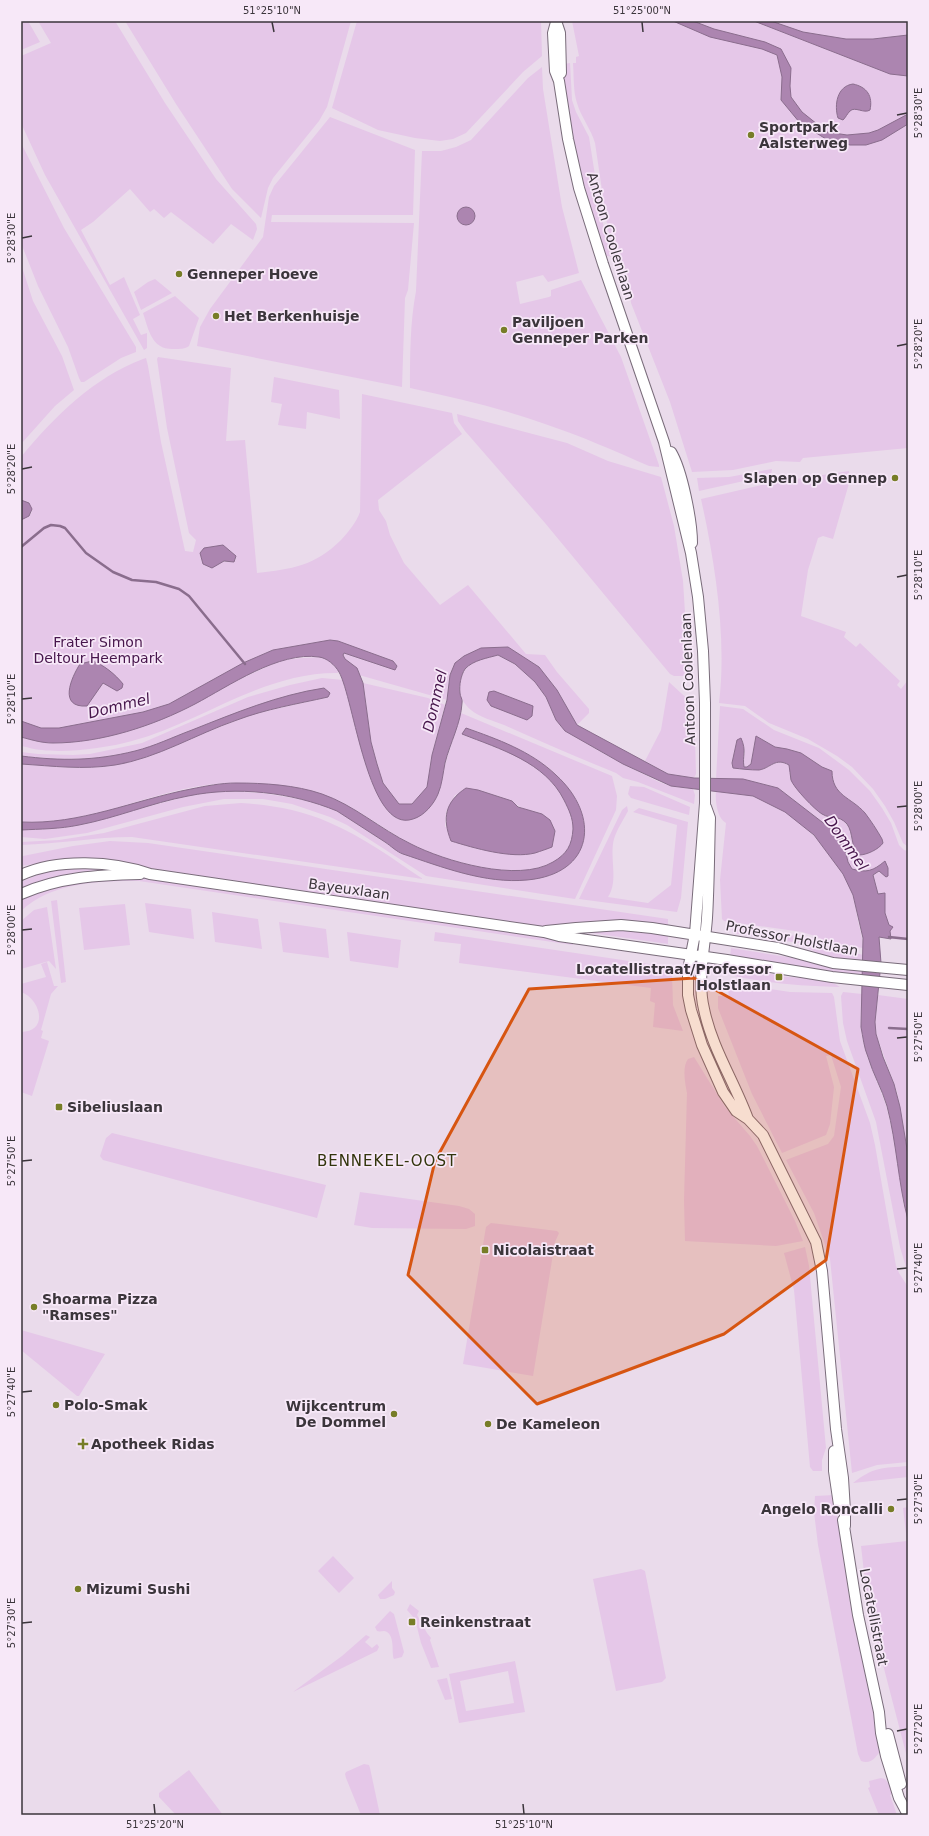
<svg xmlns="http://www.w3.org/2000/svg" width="929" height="1836" font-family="'DejaVu Sans',sans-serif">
<rect width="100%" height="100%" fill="#eadbeb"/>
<!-- green -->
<path fill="#e5c7e8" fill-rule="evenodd" d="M21 21H28L40 42 21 50Z
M38 21H115L165 103 216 179 256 224 257 229 253 240 231 224 213 244 171 212 164 218 154 209 150 212 130 189 93 222 81 230 110 285 124 277 140 315 133 319 141 335 147 333V348L144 350 45 175 21 123V56L51 43Z
M125 21H351L327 107 319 121 273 178 268 188 261 218 232 189 176 104Z
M357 21H541L542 56 523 72 466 133 453 139 440 141 415 138 378 130 332 108Z
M572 21H908V448L803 458 800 462 776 461 733 470 692 472 670 402 631 303 628 277 620 257H618L608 230 595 143C591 129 581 117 577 103 573 91 574 76 573 63H576V57L579 56Z
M570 63 572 100 576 112 589 137 602 220 607 239 614 257 607 256 604 252C587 198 568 142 563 85 563 78 564 71 564 64Z
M542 67 543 89 562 207 579 273 548 282 543 275 516 282 520 304 549 297 551 296V290L581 280 621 357 659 465V467L649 466C615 451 581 436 545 424 501 408 455 398 410 388 410 355 410 323 416 291L422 151H441L456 147 471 140 528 78Z
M330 117 415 150 413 215H272L271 222 414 223 408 290 405 298 402 387 197 346 200 327 210 309 263 237 269 197 274 186Z
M21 143 64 228 136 347V352L121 358 84 382H81L79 378 68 347 38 286 21 243Z
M21 264 33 301 62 356 74 390 55 406 21 444Z
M155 279 172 293 141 310 134 292 148 282Z
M175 296 199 318 189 346C185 349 180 349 174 349 152 350 149 331 143 313Z
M158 357 231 368 226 441 245 440 257 573C292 569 315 566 341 540 349 531 356 523 360 512L362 394 452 413 454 423 462 434 378 500 379 510 386 521 390 535 404 563 440 605 468 585 526 654 545 655 557 672 589 709V713L577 725 557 690 539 667 508 647C488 651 457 651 450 675 448 683 449 692 447 700L359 675 357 668 345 659 343 653 395 669 397 666 393 661 338 641 330 640 273 650 243 663 194 698 103 729H21V520L31 514 32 509 25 501 21 500V457C55 416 93 378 143 359L146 358 148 366 161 442 185 551 193 552 196 540 189 533 167 428 157 359ZM222 545 233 553 236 559 234 562H220Z
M274 377 339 390 340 419 307 412 306 429 278 425 282 404 271 402Z
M457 414 567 443 608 461 661 477 674 526 683 581 689 676H674L670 674 545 523 465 431 458 421Z
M772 469 771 475 699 491 697 478 729 477Z
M849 471V473H852L833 539 823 536 818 538 808 570 801 616 846 632 844 637 856 647 860 643 900 681 897 685 901 689 908 680V847L903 843 894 822 885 806 873 789 852 767 837 756 808 739 769 723 745 706 719 703C727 638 715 562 701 499L770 483Z
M498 655 515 664 535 682 546 697 556 720 584 742 608 756 659 782 671 786 693 789 695 795 694 804 638 782 623 778 616 773C579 758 541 742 504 725 494 721 479 717 471 710 463 703 459 696 460 686 462 662 479 660 498 655Z
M319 657 328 660 338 670V673C263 672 202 722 132 741 107 748 67 753 42 750 35 750 28 747 21 746V737L39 742H68L102 737 175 713 223 687 277 662 289 659Z
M322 678 343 680 367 767 411 820 445 765 461 713 612 776 617 796 616 810 575 899 426 876 347 825 330 817 292 804 263 799H224L183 807 87 833 45 839 21 837V830L59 828 79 825 188 796 222 791 261 793 306 800 337 811 403 854 434 864 487 878 527 880 545 876 585 834C582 805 568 783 546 766L466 728 463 734C500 749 545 762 565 800 569 810 573 819 573 829 572 845 567 854 553 863 518 883 444 861 411 844 386 831 364 813 339 801 307 787 271 783 236 783 162 782 97 827 21 822V764L78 768 212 730 250 715 328 697 324 688C278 695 235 713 192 730 173 738 155 746 135 751 94 761 63 760 21 756V752L38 754 73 755 90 754 142 743 248 697 290 685ZM478 790C489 794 503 796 512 802 522 808 530 812 542 814L445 827 446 812 455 795Z
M669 682 694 705 696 774 694 778 668 774 645 761 661 730Z
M363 683 428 698 445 705 432 755 427 787 412 804H399L383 783 377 764 371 742Z
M720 706 743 709 774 730 819 748 849 770 870 791 882 808 891 823 899 845 904 850 908 851V940L891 939 885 913V894H878L873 875 879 871 886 877 882 864C875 873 861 871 852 869L848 862 844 842 836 827H830L822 822 778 788 743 779H716ZM757 736 775 747 787 749 801 753 822 767 832 771C832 796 851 797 865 813 871 821 877 830 882 839L883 843 869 853 852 843 851 831 843 820 838 817 823 815 792 781 789 765C774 757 772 769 759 769 750 770 742 769 733 768L732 763 737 740 745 752 743 761 744 767H747L751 764Z
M630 786 644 787 690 807 689 815 631 798 628 794Z
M716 791C728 792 743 792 755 796 796 812 832 848 850 888 855 898 856 910 858 921 860 930 863 938 863 948L830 943 815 936 802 932 724 921 722 919 720 880 726 823C717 818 715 801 716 791Z
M241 803C271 805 301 810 328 822 362 836 393 859 423 879L132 837C95 837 58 844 21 845V842L59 840 104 833 205 806Z
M627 806 628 811C624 819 617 829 614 839 609 857 619 881 608 897L648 903 671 885 677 825 633 812 639 808 688 822 681 898 677 912 579 899 622 810Z
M110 841 148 843 668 919V927H541L95 860 47 862 21 866V857L23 856 73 846Z
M69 868H119V872C86 867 52 876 21 889V882L50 870Z
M112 876 151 877 552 937 573 944V945L139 881C100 881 51 882 21 911V897L35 891Z
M57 900 66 982 61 983 51 901Z
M145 903 191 909 194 939 149 932Z
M125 904 130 945 84 950 79 908Z
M47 907 56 969 49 961 21 969V921L34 910Z
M212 912 258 919 262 949 215 942Z
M279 922 326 929 329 958 283 952Z
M732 926 808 938 833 949 864 955V961L826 958 799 943 732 933Z
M624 930 668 934V944L585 932Z
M347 932 401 940 398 968 350 961Z
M435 932 656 965 669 969 672 974 673 1005 683 1031 653 1027 655 1003 650 1001 651 988 459 963 461 944 434 941Z
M731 948 787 957 862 971V975L834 973 730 957Z
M47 962 54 986H58L51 994 41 1030 43 1031 41 1038 49 1041 32 1096 21 1092V1032C49 1032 41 999 21 992V984L46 977 41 964Z
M730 964C747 967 763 973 781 976 804 980 818 973 840 987 802 986 766 983 729 975Z
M726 980 730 983 790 992 832 993 834 997 840 1041 870 1123 875 1145 896 1266 899 1273 908 1287V1462L877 1465 852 1473 830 1259 814 1213 786 1160 828 1144 834 1136 841 1087 831 1055 826 1056 834 1087 830 1124 826 1135 782 1153 752 1094 718 1008V996H729L728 991H718L723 982Z
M843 992 862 994 861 1027 863 1040 867 1056 886 1105 895 1142 903 1202 908 1220V1274L900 1247 876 1122 847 1041 843 1023 841 996Z
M878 995 908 999V1155L897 1092 876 1034 875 1022Z
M694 1057 725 1107 750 1136 757 1146 795 1221 803 1241 776 1246 685 1241 684 1200 687 1093C685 1083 682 1067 688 1059Z
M112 1133 326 1185 317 1218 103 1160 100 1156 106 1138Z
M360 1192 459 1206 469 1209 475 1214V1226L466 1229 372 1228 354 1225Z
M491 1223 557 1231 559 1233 555 1242 533 1376 463 1364 486 1227Z
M805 1247 809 1266 826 1448 822 1460V1471H813L810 1467 794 1290 784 1253Z
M21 1330 105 1354 79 1396H77L21 1350Z
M908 1466V1477L853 1483C873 1467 883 1468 908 1466Z
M834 1495 850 1603 881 1750C876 1757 871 1765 861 1761L858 1754 818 1545 814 1512 815 1496Z
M908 1507V1761L868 1607 861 1546 907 1541 903 1508Z
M333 1556 354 1578 339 1593 318 1571Z
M641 1569 645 1571 666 1678 662 1682 616 1691 593 1579Z
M392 1581V1588L395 1592 394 1595 385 1599H380L378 1595Z
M410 1604 419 1611 417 1615 427 1633 431 1638 430 1640 439 1667 431 1668 421 1643 415 1619 407 1610Z
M390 1611 394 1614 404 1652 402 1657 394 1659C391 1653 396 1633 384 1631 382 1631 380 1632 377 1631L375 1627Z
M366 1635 370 1637 365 1642 372 1648 377 1644 379 1647 377 1651 293 1692 342 1656Z
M515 1661 525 1712 459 1723 449 1674ZM508 1671 514 1703 466 1711 460 1681Z
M447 1678 452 1699 445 1700 437 1680Z
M364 1764 369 1765 370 1768 380 1815H361L346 1778 345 1774 346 1772Z
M189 1770 223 1815H176L159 1797V1793Z
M881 1778 885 1779 888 1783H890L894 1793 890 1795 897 1815H879L868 1788 870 1787 869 1781Z"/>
<!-- water -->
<path fill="#ac85b0" stroke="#8a6d8d" d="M673 21H693L714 29 765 42 781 49 791 68 790 86 791 97 802 112 827 132 847 135 869 133 878 130 908 114V124L882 140 866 145H850L826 139 800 123 781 100 782 77 777 55 762 49 710 37Z
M754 21H771L803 32 846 39H873L908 35V76L890 74Z
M853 84C867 87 873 96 870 110 864 114 855 106 850 111 847 114 846 117 843 120L838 118C834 105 837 86 853 84Z
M457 216a9 9 0 1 1 18 0a9 9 0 1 1-18 0Z
M21 500 29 503 32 509 29 516 21 520Z
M223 545 236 556 234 562 224 561 212 568 203 564 200 553 204 548Z
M330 640 338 641 393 661 397 666 395 670 344 653 343 655 345 659 357 668 363 683 371 742 377 764 383 783 399 804H412L427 787 432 755 447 700 450 675 455 663 464 656 481 648 508 647 539 667 557 690 577 725 668 774 694 778 743 779 778 788 822 822 830 827H836L841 832 848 862 852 869C867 873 873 871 885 861L888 868V876L886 877 879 871 873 875 878 894 885 893V913L889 925 893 927 890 931 891 939 879 937 881 963 875 1022 876 1034 883 1057 894 1084 900 1107 908 1155V1220C898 1183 897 1144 887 1106 882 1089 873 1074 868 1057 864 1048 863 1037 861 1027L863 938 853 895 843 874 814 835 785 812 753 796 671 786 623 764 565 731 556 720 546 697 535 682 515 664 498 655C488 658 473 660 465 669 461 675 459 685 460 693 460 697 463 699 462 703 461 723 450 743 445 763 443 773 442 785 438 794 434 804 424 816 413 819 368 835 354 698 339 672 335 665 327 658 319 657 279 651 229 686 195 704 153 726 101 743 53 743 42 743 32 740 21 737V721L41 728H59L143 712 169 704 243 663 273 650Z
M92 661C103 664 116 675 123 684L122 688 117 691 103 683 87 706C58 708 71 678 80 664Z
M324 688 330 693 328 697C297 704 266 709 237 720 196 734 158 758 115 765 83 770 53 766 21 764V756C61 761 95 761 135 751 155 746 173 737 192 730 235 713 278 695 324 688Z
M494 691 533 706 532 716 527 720 491 706 487 700 489 692Z
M466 728C497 739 531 751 556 775 601 816 594 874 527 880 485 884 442 867 403 854 397 852 391 846 385 842 369 832 353 821 337 811 291 792 237 786 188 796 151 803 116 818 79 825 60 829 40 829 21 830V822C80 825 134 800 191 789 206 786 221 783 236 783 264 783 296 785 322 794 354 805 380 829 411 844 444 861 518 883 553 862 567 854 572 845 573 829 573 818 569 810 564 800 545 762 500 749 462 734Z
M756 736 775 747 787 749 801 753 822 767 832 771C832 796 851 797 865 813 871 821 877 830 882 839L883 843C879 849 867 855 859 855 850 846 854 834 847 824 838 814 832 820 822 814 815 810 794 788 791 780 790 775 790 770 789 765 775 757 771 768 759 770 750 770 742 769 733 768L732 763 737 740 741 738C747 752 742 755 744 767H747L751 764Z
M466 788 478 790 512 801 518 807 542 814 550 820 555 831 552 847C547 849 541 851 535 853 511 859 474 848 451 841 442 818 445 802 466 788Z"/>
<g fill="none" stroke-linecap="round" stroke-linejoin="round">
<!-- stream -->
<path stroke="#8a6d8d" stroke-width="2.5" d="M21 547 44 528 51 525 60 526 65 528 86 553 113 572 132 580 156 582 179 589 189 596 245 664
M889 937 908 939
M889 1028 908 1029"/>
<defs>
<path id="secondary" d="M556 21 560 33 561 73
M556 22 553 33 555 71 559 81 568 139 579 188 603 264 664 442 691 553 698 597 703 651 705 703V803L695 934 688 970V995L691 1010 702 1045 723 1092 736 1111 748 1119 763 1135 816 1242 822 1271 836 1429 843 1478 845 1511V1526
M671 452C682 470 692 521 692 543
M706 807 710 818C709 851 709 885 707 918 705 947 697 980 704 1009 712 1048 734 1081 748 1119
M21 875C58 858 113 861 150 874L544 932 559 936 727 960 832 977 908 985
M21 894C59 877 99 875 140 874
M546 931 576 928 621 925 652 928 778 948 833 963 908 970
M834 1451V1471L839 1505
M843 1520 858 1615 879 1712 881 1733 886 1756 899 1798 907 1813
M888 1734 901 1784"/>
</defs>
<!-- secondary casing -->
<use href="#secondary" stroke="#796c7a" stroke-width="12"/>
<!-- secondary -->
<use href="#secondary" stroke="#fff" stroke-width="10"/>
</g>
<!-- marked area -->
<path fill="#d75511" fill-opacity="0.2" stroke="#d75511" stroke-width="3" stroke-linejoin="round" d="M694 978 858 1069 826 1260 724 1334 537 1404 408 1275 435 1161 529 989Z"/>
<!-- ticks -->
<path fill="none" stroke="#3b353b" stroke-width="1.5" d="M272 22 274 32M642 22 643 32M897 115 907 113M22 238 32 236M897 346 907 344M22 469 32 467M897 577 907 575M22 699 32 698M897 807 907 806M22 930 32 929M897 1038 907 1037M22 1161 32 1160M897 1269 907 1268M22 1392 32 1391M897 1500 907 1499M22 1623 32 1622M897 1731 907 1729M154 1804 155 1814M523 1804 524 1814"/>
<!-- markers -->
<g fill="#777d27" stroke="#f7e8f8" stroke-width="1.5">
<circle cx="751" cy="135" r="4"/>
<circle cx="179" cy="274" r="4"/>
<circle cx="216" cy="316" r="4"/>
<circle cx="504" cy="330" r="4"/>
<circle cx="895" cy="478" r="4"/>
<rect x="775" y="973" width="8" height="8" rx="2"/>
<rect x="55" y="1103" width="8" height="8" rx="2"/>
<rect x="481" y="1246" width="8" height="8" rx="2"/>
<circle cx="34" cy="1307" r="4"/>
<circle cx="56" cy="1405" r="4"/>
<circle cx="394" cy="1414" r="4"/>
<circle cx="488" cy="1424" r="4"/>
<path d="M81 1438h4v4h4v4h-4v4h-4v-4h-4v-4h4z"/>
<circle cx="891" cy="1509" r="4"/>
<circle cx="78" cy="1589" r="4"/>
<rect x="408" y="1618" width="8" height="8" rx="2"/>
</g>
<g text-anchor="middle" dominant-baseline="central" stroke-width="3.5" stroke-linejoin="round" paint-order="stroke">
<!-- poi labels -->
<g font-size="14" font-weight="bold" fill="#3b353b" stroke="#f7e8f8" text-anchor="start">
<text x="759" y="127">Sportpark<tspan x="759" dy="16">Aalsterweg</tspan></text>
<text x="187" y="274">Genneper Hoeve</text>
<text x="224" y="316">Het Berkenhuisje</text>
<text x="512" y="322">Paviljoen<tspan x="512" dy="16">Genneper Parken</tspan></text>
<text x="887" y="478" text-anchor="end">Slapen op Gennep</text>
<text x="771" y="969" text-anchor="end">Locatellistraat/Professor<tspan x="771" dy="16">Holstlaan</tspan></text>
<text x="67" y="1107">Sibeliuslaan</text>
<text x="493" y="1250">Nicolaistraat</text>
<text x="42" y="1299">Shoarma Pizza<tspan x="42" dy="16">"Ramses"</tspan></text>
<text x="64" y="1405">Polo-Smak</text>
<text x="386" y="1406" text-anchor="end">Wijkcentrum<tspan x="386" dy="16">De Dommel</tspan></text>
<text x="496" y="1424">De Kameleon</text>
<text x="91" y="1444">Apotheek Ridas</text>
<text x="883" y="1509" text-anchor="end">Angelo Roncalli</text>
<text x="86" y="1589">Mizumi Sushi</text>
<text x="420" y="1622">Reinkenstraat</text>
</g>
<!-- street labels -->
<g font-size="14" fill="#3b353b" stroke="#f7e8f8">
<text transform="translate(611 236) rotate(73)">Antoon Coolenlaan</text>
<text transform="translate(688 679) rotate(-92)">Antoon Coolenlaan</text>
<text transform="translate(349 889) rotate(8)">Bayeuxlaan</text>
<text transform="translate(792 938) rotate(11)">Professor Holstlaan</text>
<text transform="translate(874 1617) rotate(79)">Locatellistraat</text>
</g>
<!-- park labels -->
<g font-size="14" fill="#47164c" stroke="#f7e8f8">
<text x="98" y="642">Frater Simon<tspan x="98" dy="16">Deltour Heempark</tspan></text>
</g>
<!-- water labels -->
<g font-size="15" font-style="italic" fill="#46154b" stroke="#f7e8f8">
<text transform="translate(435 701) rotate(-77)">Dommel</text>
<text transform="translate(119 706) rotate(-14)">Dommel</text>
<text transform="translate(846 843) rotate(55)">Dommel</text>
</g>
<!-- neighbourhood labels -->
<g font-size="15" letter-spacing="1" fill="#32350c" stroke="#f7e8f8">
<text x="387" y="1161">BENNEKEL-OOST</text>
</g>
</g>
<!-- border -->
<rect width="929" height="1836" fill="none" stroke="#f7e8f8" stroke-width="44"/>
<rect x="22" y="22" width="885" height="1792" fill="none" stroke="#3b353b" stroke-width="1.5"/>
<g font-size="10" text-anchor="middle" fill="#3b353b">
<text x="272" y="14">51°25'10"N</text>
<text x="642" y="14">51°25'00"N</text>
<text transform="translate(918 113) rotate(-90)" y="4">5°28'30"E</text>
<text transform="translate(11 238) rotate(-90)" y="4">5°28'30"E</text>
<text transform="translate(918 344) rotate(-90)" y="4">5°28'20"E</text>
<text transform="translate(11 469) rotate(-90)" y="4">5°28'20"E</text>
<text transform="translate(918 575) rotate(-90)" y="4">5°28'10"E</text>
<text transform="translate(11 699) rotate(-90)" y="4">5°28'10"E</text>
<text transform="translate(918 806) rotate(-90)" y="4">5°28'00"E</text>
<text transform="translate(11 930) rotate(-90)" y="4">5°28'00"E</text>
<text transform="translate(918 1037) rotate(-90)" y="4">5°27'50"E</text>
<text transform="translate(11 1161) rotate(-90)" y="4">5°27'50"E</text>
<text transform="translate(918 1268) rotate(-90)" y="4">5°27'40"E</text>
<text transform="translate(11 1392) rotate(-90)" y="4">5°27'40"E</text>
<text transform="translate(918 1499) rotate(-90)" y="4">5°27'30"E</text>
<text transform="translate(11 1623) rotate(-90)" y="4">5°27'30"E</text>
<text transform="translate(918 1729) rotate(-90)" y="4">5°27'20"E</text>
<text x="155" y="1828">51°25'20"N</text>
<text x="524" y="1828">51°25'10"N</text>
</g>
</svg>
